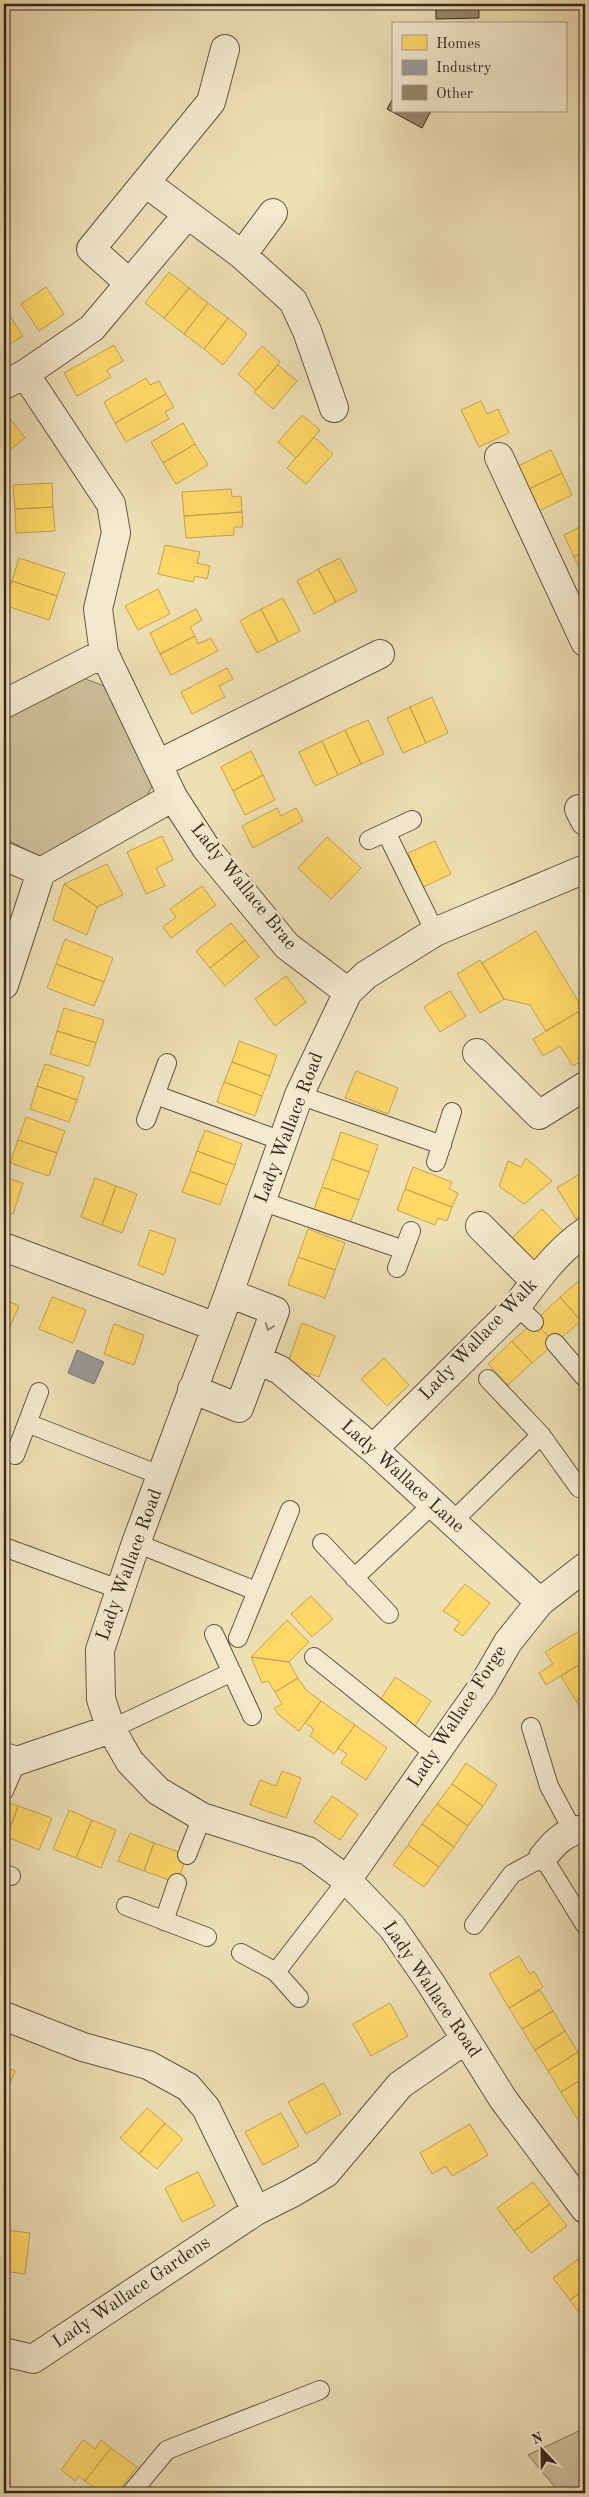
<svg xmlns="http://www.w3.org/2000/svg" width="589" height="2497" font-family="'Old Standard TT',serif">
<rect width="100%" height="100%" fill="#eedfb5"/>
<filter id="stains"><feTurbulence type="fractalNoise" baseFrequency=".004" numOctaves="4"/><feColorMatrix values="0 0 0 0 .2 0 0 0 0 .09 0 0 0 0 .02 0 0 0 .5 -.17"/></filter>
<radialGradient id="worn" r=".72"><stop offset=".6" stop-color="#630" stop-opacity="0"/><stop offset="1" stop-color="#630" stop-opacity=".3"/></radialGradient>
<!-- green -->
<path fill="#cfc09c" stroke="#82745e" d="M83 678 107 687 156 777 143 805 40 857 4 838V719Z
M585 2428V2493H560L528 2455Z"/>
<!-- homes -->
<path fill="#ffd966" stroke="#c3a451" d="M169 272 189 288 164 318 145 303Z
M46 287 64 314 39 331 21 304Z
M189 288 208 303 184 334 164 318Z
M208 303 228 318 204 349 184 334Z
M4 307 23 336 4 348Z
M228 318 247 334 223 365 204 349Z
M114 345 123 361 107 370 111 377 77 396 64 373Z
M262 346 280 362 256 390 238 374Z
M278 365 297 381 273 409 254 392Z
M146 378 150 385 159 381 166 394 115 423 104 402Z
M166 394 174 407 165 412 169 419 126 442 115 423Z
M481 401 487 414 498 409 509 433 479 447 461 410Z
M5 412 25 438 6 453 4 450Z
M302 415 320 430 296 458 278 442Z
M183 423 195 444 163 463 151 442Z
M314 437 333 454 306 484 287 468Z
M195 444 208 465 176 484 163 463Z
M551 450 562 473 529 489 518 466Z
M562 473 572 495 539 511 529 489Z
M52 483 53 507 15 509 13 485Z
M231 489 232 497 241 496 242 512 184 516 182 492Z
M53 507 55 531 16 533 15 509Z
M242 512 243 527H234V535L186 538 184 516Z
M585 524V551L574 557 564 535Z
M165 545 200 552 197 563 210 566 207 579 195 576 193 582 158 574Z
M585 551V579L574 557Z
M19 558 65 573 57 596 12 581Z
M340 558 357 591 336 602 318 569Z
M318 569 336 602 314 614 297 581Z
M12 581 57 596 49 620 4 605Z
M158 589 170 614 138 630 125 606Z
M283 598 300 631 278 642 261 609Z
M196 609 202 620 190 627 195 636 160 654 150 633Z
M261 609 278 642 257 653 240 621Z
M195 636 198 644 211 638 218 651 171 675 160 654Z
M227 668 233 679 219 686 225 697 192 714 181 692Z
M432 697 448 733 426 743 410 707Z
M410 707 426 743 403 753 387 718Z
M368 720 384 754 361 764 345 730Z
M345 730 361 764 338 775 322 741Z
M322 741 338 775 315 786 299 752Z
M251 751 263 775 233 791 221 767Z
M263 775 275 800 245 815 233 791Z
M277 808 281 816 296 808 303 821 253 848 242 826Z
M162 836 173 860 156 868 165 886 146 894 127 852Z
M327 837 361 868 331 899 298 868Z
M435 841 451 874 423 887 408 853Z
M107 864 123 895 97 907 64 884Z
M64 884 97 907 87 935 53 920Z
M202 886 216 905 171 938 163 927 176 917 170 909Z
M231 923 245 940 210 968 196 951Z
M536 931 583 1009 546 1031 530 1005 504 999 482 963Z
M65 939 113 958 104 982 56 964Z
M245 940 259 957 225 986 210 968Z
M480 960 504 999 480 1013 457 974Z
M56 964 104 982 94 1006 47 988Z
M286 976 306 1002 275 1026 255 999Z
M450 991 466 1016 440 1032 424 1007Z
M64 1008 104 1020 96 1043 57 1031Z
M583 1009 585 1013V1059L573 1066 560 1046 543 1056 533 1039Z
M57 1031 96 1043 89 1066 50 1054Z
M239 1041 277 1055 270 1076 232 1062Z
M232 1062 270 1076 262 1096 224 1082Z
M45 1064 84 1077 77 1100 37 1086Z
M356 1071 398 1088 388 1114 345 1098Z
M224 1082 262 1096 255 1116 217 1102Z
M37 1086 77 1100 69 1122 30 1109Z
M26 1117 65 1131 57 1153 18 1140Z
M205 1130 242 1144 235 1165 197 1151Z
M341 1132 378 1145 369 1172 332 1159Z
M18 1140 57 1153 49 1176 10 1163Z
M197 1151 235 1165 227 1185 190 1171Z
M526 1158 552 1181 524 1204 499 1186 508 1161 521 1167Z
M332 1159 369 1172 359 1200 322 1187Z
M413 1167 452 1182 449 1189 458 1193 452 1207 405 1189Z
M190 1171 227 1185 220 1205 182 1192Z
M583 1172 585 1175V1213L576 1219 557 1188Z
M4 1177 23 1183 13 1214 4 1211Z
M95 1178 116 1186 102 1225 81 1217Z
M116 1186 137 1194 122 1233 102 1225Z
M322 1187 359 1200 348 1228 312 1215Z
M405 1189 452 1207 447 1221 438 1218 435 1225 397 1210Z
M542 1209 563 1231 533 1261 511 1239Z
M308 1229 345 1243 335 1270 298 1257Z
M150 1230 176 1239 164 1275 138 1265Z
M298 1257 335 1270 325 1298 288 1285Z
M581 1279 585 1283V1317L581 1321 560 1297Z
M52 1297 86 1310 73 1343 39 1329Z
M560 1297 581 1321 555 1343 534 1322Z
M4 1299 19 1306 4 1341Z
M534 1322 555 1343 532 1363 512 1341Z
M302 1323 335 1336 319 1377 287 1365Z
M114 1324 144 1335 134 1365 104 1354Z
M512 1341 532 1363 508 1385 488 1364Z
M384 1358 409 1385 387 1406 361 1379Z
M465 1584 490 1603 463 1636 454 1630 460 1622 443 1611Z
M311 1596 333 1619 312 1637 291 1614Z
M287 1620 309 1642 289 1662 251 1657Z
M581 1630 585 1637V1661L546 1685 539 1673 553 1664 545 1652Z
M251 1657 289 1662 298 1678 275 1692 268 1681 262 1683Z
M585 1661V1695L576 1701 561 1676Z
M395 1677 431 1701 415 1726 379 1702Z
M298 1678 306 1690 321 1701 299 1731 279 1715 274 1708 282 1704 275 1692Z
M585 1695V1717L576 1701Z
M321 1701 355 1725 334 1754 310 1736 314 1729 305 1723Z
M355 1725 387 1748 366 1780 341 1763 347 1754 338 1748Z
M466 1763 497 1785 483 1806 452 1784Z
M282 1771 301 1778 286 1818 250 1805 260 1780 276 1786Z
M452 1784 483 1806 468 1826 437 1804Z
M332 1796 358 1814 340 1840 314 1822Z
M4 1801 18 1806 7 1837 4 1836Z
M437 1804 468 1826 454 1847 422 1824Z
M18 1806 52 1818 39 1850 7 1837Z
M69 1810 92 1820 76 1858 53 1849Z
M92 1820 116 1830 101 1868 76 1858Z
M422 1824 454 1847 439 1867 408 1845Z
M130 1833 154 1843 144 1871 118 1861Z
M154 1843 187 1855 177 1883 144 1871Z
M408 1845 439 1867 424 1887 393 1865Z
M519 1956 530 1974 534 1971 543 1987 509 2008 489 1974Z
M540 1990 553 2011 522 2029 509 2008Z
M390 2003 408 2036 371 2056 353 2024Z
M553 2011 565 2031 535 2050 522 2029Z
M565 2031 578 2052 548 2071 535 2050Z
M578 2052 585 2063V2077L561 2092 548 2071Z
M4 2066 15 2071 4 2097Z
M585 2077V2120L580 2123 561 2092Z
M324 2083 341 2114 306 2134 288 2102Z
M147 2108 165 2123 139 2154 120 2138Z
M281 2113 299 2146 263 2165 245 2132Z
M165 2123 183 2139 157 2169 139 2154Z
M470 2124 488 2155 452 2176 446 2166 432 2174 420 2153Z
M198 2172 215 2206 182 2222 165 2188Z
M533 2182 550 2204 514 2231 497 2208Z
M550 2204 567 2226 531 2253 514 2231Z
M5 2230 30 2233 25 2274 4 2271Z
M585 2254V2289L570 2300 553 2278Z
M585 2289V2321L570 2300Z
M83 2440 95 2449 101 2440 111 2448 85 2481 79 2476 75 2481 61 2470Z
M111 2448 137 2467 117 2493H101L85 2481Z"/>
<!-- industry -->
<path fill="#999" stroke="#7b7774" d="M77 1350 104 1362 94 1384 68 1373Z"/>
<!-- building -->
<path fill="#96876d" stroke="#36281f" d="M436 4H479V18L436 19Z
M393 98V111H431L422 128 387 109Z"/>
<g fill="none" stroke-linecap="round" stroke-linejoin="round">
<defs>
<path id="lane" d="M386 832 435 932
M369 840 412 820
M156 1095 282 1141
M299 1095 442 1145
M146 1120 167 1063
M436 1162 452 1112
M261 1201 404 1250
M397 1268 411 1231
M517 1306 534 1322
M555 1343 585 1378
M488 1379 541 1435 579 1488
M27 1423 162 1476
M15 1455 39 1392
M452 1522 541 1435
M136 1543 256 1591
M322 1543 389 1614
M4 1547 121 1590
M354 1578 433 1504
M214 1634 252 1716
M238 1638 290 1510
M314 1657 435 1754
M531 1727 549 1786 573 1831
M111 1729 232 1672
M4 1791 17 1761
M187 1855 202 1817
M4 1874 11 1876
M126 1906 207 1937
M164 1921 177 1883
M474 1925 512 1874 543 1857 585 1925
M241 1953 276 1972 299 1998
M276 1972 347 1880
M131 2493 167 2450 320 2390"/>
<path id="street" d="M146 183 242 255 293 301 307 331 334 408
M242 255 273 213
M129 283 91 249 211 102 225 49
M25 374 111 504 116 533 98 609 104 653 173 797 206 848 287 946 348 992
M4 385 25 374 92 328 187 215
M499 457 585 642
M4 704 104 653
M158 764 380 654
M579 809 585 821
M4 856 41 872
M585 869 435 932 366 975 348 992 299 1095 229 1293 136 1543 100 1650 101 1699 111 1729 130 1762 158 1791 202 1817 308 1851 347 1880 392 1927 430 1982 503 2099 585 2209
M41 872 173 797
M4 985 41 872
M477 1053 539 1115 585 1086
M480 1226 535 1281
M4 1247 216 1327
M258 1360 280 1370 373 1449 540 1602
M192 1389 239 1408 275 1311 229 1293
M373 1449 517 1306C536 1280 558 1250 585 1232
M4 1757 17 1761 111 1729
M543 1857C555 1842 565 1831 585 1829
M347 1880 482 1687 508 1642 540 1602 585 1567
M4 2016 83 2047 148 2065 188 2087 206 2108 256 2211
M4 2352 33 2359 256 2211 292 2193 326 2173 400 2085 465 2040"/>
</defs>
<!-- lane casing -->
<use href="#lane" stroke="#645644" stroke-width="20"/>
<!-- street casing -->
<use href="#street" stroke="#645644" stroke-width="30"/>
<!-- lane -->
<use href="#lane" stroke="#f4eacf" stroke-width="18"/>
<!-- street -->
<use href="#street" stroke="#f4eacf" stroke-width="28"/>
</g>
<!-- one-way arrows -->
<defs><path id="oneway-chevron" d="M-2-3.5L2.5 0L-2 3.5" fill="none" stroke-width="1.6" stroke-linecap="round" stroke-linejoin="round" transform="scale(1.25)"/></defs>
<use stroke="#958977" href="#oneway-chevron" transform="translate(269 1327) rotate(110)"/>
<g text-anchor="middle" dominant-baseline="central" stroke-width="5" stroke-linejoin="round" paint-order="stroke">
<!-- street labels -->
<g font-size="19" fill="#36281f" stroke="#f4eacf">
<text transform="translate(243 887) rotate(51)">Lady Wallace Brae</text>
<text transform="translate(290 1128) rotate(-69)">Lady Wallace Road</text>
<text transform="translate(479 1340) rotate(-46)">Lady Wallace Walk</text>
<text transform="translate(402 1477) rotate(42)">Lady Wallace Lane</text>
<text transform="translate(130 1565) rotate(-70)">Lady Wallace Road</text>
<text transform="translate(458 1717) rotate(-57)">Lady Wallace Forge</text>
<text transform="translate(431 1990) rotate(56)">Lady Wallace Road</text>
<text transform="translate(132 2293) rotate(-34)">Lady Wallace Gardens</text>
</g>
</g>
<!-- margin -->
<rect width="589" height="2497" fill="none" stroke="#eedfb5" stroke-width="20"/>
<rect x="5" y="5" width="579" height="2487" fill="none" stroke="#36281f" stroke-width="2.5"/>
<rect x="10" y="10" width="569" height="2477" fill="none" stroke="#36281f"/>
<!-- legend -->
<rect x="392" y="22" width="175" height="90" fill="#f4eacf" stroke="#a89c89"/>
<rect x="402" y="35" width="25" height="15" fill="#ffd966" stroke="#a89c89"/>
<text x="436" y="48" font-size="15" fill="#36281f">Homes</text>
<rect x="402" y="60" width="25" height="15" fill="#999999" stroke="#a89c89"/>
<text x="436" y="72" font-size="15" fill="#36281f">Industry</text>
<rect x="402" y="85" width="25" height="15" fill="#96876d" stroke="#a89c89"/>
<text x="436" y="98" font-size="15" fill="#36281f">Other</text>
<!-- north arrow -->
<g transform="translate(542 2450) rotate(338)" stroke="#f4eacf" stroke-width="4" paint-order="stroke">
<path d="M0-4L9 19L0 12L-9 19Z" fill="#36281f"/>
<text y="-8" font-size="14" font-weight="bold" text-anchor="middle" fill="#36281f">N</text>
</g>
<rect width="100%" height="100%" filter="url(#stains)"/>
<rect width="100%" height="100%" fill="url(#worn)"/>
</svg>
